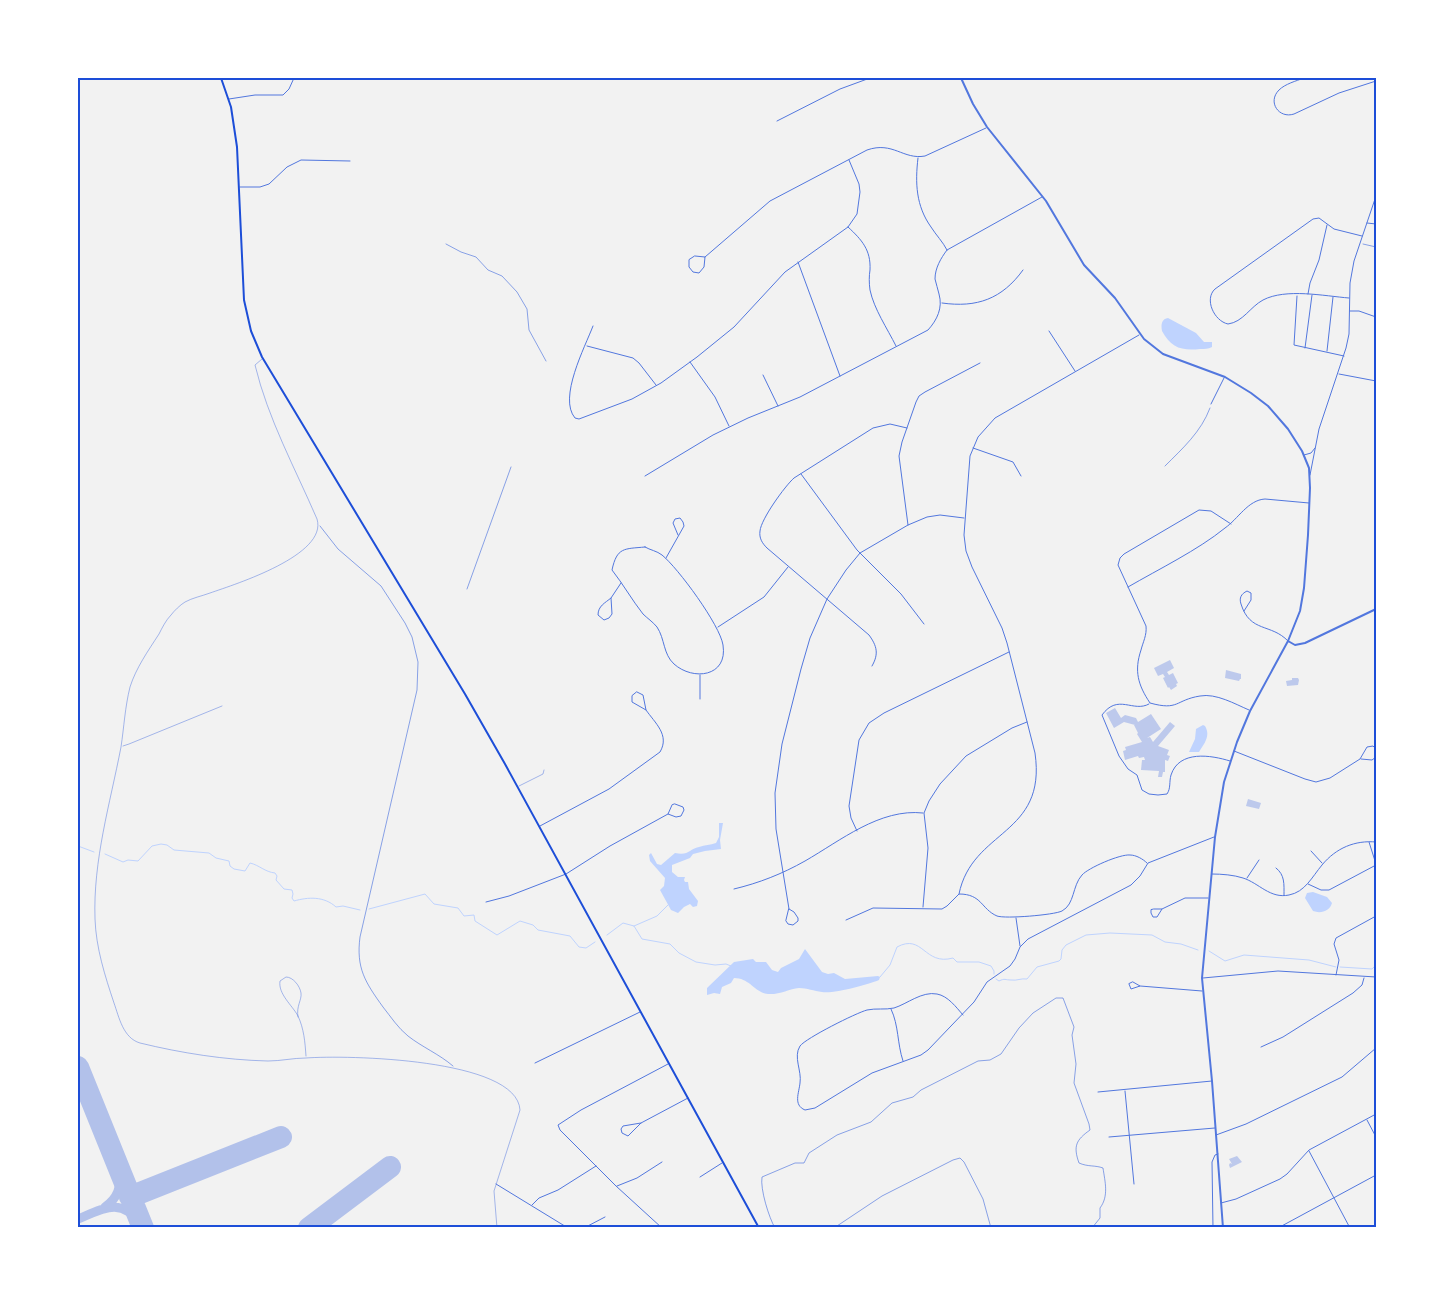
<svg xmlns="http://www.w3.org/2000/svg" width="1454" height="1305" font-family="Raleway,sans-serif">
<rect width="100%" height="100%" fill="#f2f2f2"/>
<!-- water -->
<path fill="#bfd3fe" d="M1168 318 1196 333 1204 342H1212V347C1208 349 1205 349 1200 349 1182 351 1171 348 1162 331 1161 326 1161 319 1168 318Z
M1203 725 1205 726C1211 736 1204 744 1199 752H1189L1195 739 1196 729Z
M719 823H723L720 840 721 849 705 851 693 854 690 858 672 865V872L678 877H685L684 880 685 882H688L689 889 698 901 697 906 693 907 690 904 684 907 678 913 671 910 660 890 664 886 665 878 650 861 649 855 651 853 657 864 661 865 675 853C689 856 689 849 699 847 705 845 710 845 716 843L719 837Z
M1313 892 1327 897 1332 903C1330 911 1321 914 1313 911L1305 898 1307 893Z
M805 949 822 972 828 974 834 973 845 979 878 976 880 977 879 980C867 985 834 994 822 992 814 991 807 988 799 988 789 989 779 995 768 994 755 993 750 978 734 978L731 983 722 987 720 994 714 993 707 995V988L734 962 753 959 756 962H766L772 970 778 972 781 968 799 959Z"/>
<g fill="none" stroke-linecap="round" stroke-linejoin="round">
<!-- stream -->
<path stroke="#bfd3fe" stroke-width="1" d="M78 846 94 852
M105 854 123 862 128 860 138 861 152 846 161 844 167 845 174 850 209 853 216 858 229 861 230 866 234 869 245 871 250 863C259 865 265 872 275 873L277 876 276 880 284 889 292 890 293 894 292 898 294 901C308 897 324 896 336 907L343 906 360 910
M369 909 425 894 434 904 458 908 464 916 474 915 475 921 497 935 520 921 533 925 538 930 570 936 579 947 586 948 595 942
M634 926 657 916 668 905
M607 935 623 923 634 926 642 939 670 944 679 953 696 962 715 965 726 964 731 966
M1209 951 1225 961 1244 955 1309 960 1336 967
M1340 967 1372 969 1376 965
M880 977 890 965 897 947C923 933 924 966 953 958L957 962H979L991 966 994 971V974
M996 979 999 981C1005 978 1005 980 1011 980 1017 981 1021 978 1027 979L1037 967 1059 961 1061 959 1062 950 1066 945 1086 935 1110 933 1152 935 1165 942 1181 944 1198 950"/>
<!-- taxiway -->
<path stroke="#b2c1ea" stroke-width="9" d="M105 1207C118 1198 121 1187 120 1172
M78 1219C104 1208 121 1197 141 1224"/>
<!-- runway -->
<path stroke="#b2c1ea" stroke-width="22" d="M78 1067 143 1228
M130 1197 281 1137
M309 1228 390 1167"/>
</g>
<!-- building -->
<path fill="#bdc9ec" d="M1170 660 1174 668 1167 672 1169 675 1173 673 1178 683 1176 684 1177 686 1171 690 1169 687 1168 688 1163 678 1165 677 1163 674 1158 676 1154 668Z
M1226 670 1241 674V679H1240L1239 681 1225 678Z
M1292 678H1298L1299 680 1298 685 1287 686 1286 681 1292 680Z
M1115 708 1121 718 1125 715 1136 718 1138 722 1151 714 1161 729 1147 738 1150 737 1153 742 1170 722 1175 726 1158 746 1169 750 1167 755 1170 756 1168 761 1165 760V772H1163L1162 777H1158L1159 771 1141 770 1142 760H1145L1144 757 1139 758 1138 756 1125 760 1123 751 1126 750 1125 747 1142 742 1137 734 1138 733 1134 725H1135L1124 722 1114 728 1106 713Z
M1248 799 1261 803 1259 809 1246 806Z
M1237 1156 1242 1162 1230 1168 1229 1165 1230 1163 1232 1164 1229 1159Z"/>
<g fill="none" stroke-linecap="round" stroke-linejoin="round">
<!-- path -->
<path stroke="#1d4ed8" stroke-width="0.5" d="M446 244 461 252 476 257 488 270 502 276 517 292 527 309 529 330 546 361
M1363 244 1376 247
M1165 466C1183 448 1201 432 1210 408
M320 526 338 549 381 586 405 623 412 637 418 662 417 690 360 937C356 968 365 982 383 1007 391 1017 398 1028 408 1036 422 1047 439 1054 453 1066
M467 589 511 467
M775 1228C769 1218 760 1189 762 1177L795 1163H804L809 1153 837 1135 871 1122 892 1103 913 1097 921 1090 978 1061 990 1060 1001 1054 1019 1028 1033 1013 1056 998H1063L1074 1027 1072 1035 1076 1064 1074 1083 1089 1124 1090 1130C1076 1140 1073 1146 1079 1163 1088 1167 1095 1165 1103 1168 1105 1182 1109 1196 1100 1208V1218L1092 1228
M834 1228 882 1196 953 1160 960 1158 964 1162 983 1199 991 1228"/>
<!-- service -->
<path stroke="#5277de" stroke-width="0.5" d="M262 359 255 365C268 419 295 468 317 519 328 555 236 584 210 593 202 596 192 598 185 602 180 605 174 611 171 615 166 620 162 628 159 634 148 651 136 668 130 687 125 707 124 727 121 747 110 804 93 860 95 919 96 948 105 976 114 1003 119 1017 123 1038 140 1043 181 1053 225 1060 268 1061 281 1061 293 1058 306 1058 345 1055 517 1058 520 1110L494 1191 497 1228
M123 746 129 744 222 706
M519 786 543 774 544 770
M298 1017C296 1006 302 1000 301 993 300 986 293 977 286 977L280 981C278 994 292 1005 298 1016 304 1029 305 1042 306 1056"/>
<!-- minor -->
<path stroke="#5277de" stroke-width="1" d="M1304 78C1296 81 1285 84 1279 90 1267 102 1279 119 1294 114L1339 93 1376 81
M229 99 255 95H283L289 89 294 78
M777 121 840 89 870 78
M918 158C915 183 916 206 931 227 936 235 943 242 947 250
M240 187H260L269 184 287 167 301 160 350 161
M1367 223 1376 224
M848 227C862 240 871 250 870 270 869 276 869 283 870 290 874 309 887 328 896 346
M695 256 705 257 704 267 699 273 693 272 689 267V260Z
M705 257 770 201 867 150C893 141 903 160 925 156L986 128
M798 262 840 376
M1308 294 1310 283 1319 260 1327 225
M1297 296 1294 345 1344 356
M1349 298C1324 296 1286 288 1263 300 1250 307 1243 322 1228 324 1214 321 1204 299 1215 289L1313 219 1319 218 1334 229 1362 236
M942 303C977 308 1002 299 1023 270
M1350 311H1359L1376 317
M593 326C585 347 558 398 575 418L579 419 632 399 661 383 697 357 734 327 785 272 848 227 857 214 860 192 859 184 849 160
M1049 331 1075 371
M587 346 633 358 639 363 656 385
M1305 348 1312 295
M1327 351 1333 297
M690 362 715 397 729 426
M1339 374 1376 381
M763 375 778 406
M1211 404 1224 378
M973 448 1013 462 1021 476
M1304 455 1311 453 1315 448
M801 474 857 550 901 594 924 624
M1310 475 1319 429 1346 348 1349 334 1350 283 1354 261 1376 196
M645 476 713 435 748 418 800 397 928 330C937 320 943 308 939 294 938 289 936 284 935 279 935 268 941 258 947 250L1042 197
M1231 524 1211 511 1199 510 1124 554 1120 558 1118 565 1146 626C1147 635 1143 642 1141 650 1134 671 1138 685 1150 703 1179 711 1175 700 1200 696 1216 693 1235 704 1249 710
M908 525 899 456 902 442 916 402 919 396 925 392 980 363
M645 547C650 550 657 551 662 555 678 568 720 625 723 645 728 677 693 681 674 664 663 654 665 639 657 627 653 622 647 618 643 614 632 600 623 584 612 570 617 547 624 549 645 547Z
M666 558 684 526 683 522 680 518 675 519 673 523 678 535
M1128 587C1159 569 1198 550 1225 528 1238 519 1248 500 1265 499L1309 503
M611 598C605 603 598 606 598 615L604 620 609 618 612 614 611 598 621 583
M1244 611 1251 600V593L1247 591C1241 594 1239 598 1241 604 1250 633 1271 623 1288 641
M718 627 764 597 788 567
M872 666C879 654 877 646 869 635L767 548C762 543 759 538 760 531 761 519 785 486 794 478L873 428 890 424 907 428
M637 692 643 695 646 710 632 702V696Z
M700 699V675
M1149 704C1133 713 1118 693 1102 715L1119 756 1128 769 1137 775 1142 790 1149 794 1158 795 1167 794C1171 788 1169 782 1171 775 1179 750 1211 755 1230 761
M1234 751 1305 779 1316 782 1330 778 1360 759 1367 747 1373 746 1376 749
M1361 759 1372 760 1376 757
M675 804 683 807 684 810 681 816 676 817 668 814 672 805Z
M540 826 609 789 660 752C670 735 655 723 646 710
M857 831 851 818 849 806 859 740 869 723 884 713 1009 652
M1369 842 1376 864
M1311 851 1322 863
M1276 868C1285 875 1284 884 1284 895
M1212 874C1222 874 1234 875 1243 878 1259 883 1270 899 1289 895 1305 892 1312 877 1322 865 1336 848 1355 840 1376 842
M1247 878 1259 860
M1308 884 1321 890H1329L1376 865
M734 889C759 883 782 874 805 861 840 841 880 808 923 813
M959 894C972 829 1047 836 1035 753L1007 643 1002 628 972 567 966 551 964 535 970 456 978 437 995 418 1139 335
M486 902 509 896 566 874 610 846 668 814
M923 907 928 848 924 813 929 801 940 784 966 756 1012 728 1027 722
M789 909 776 829 775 793 782 744 801 669 810 638 827 599 846 570 860 553 908 525 927 517 940 515 964 518
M789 909 794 912 798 918V921L793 925 788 924 786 921Z
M1154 909H1162L1157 917H1153L1151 913V910Z
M1162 909 1185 898H1208
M1016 918 1020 946
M846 920 873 908 942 909 947 906 959 894C982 894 981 909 997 916 1005 919 1054 915 1062 911 1075 904 1072 886 1082 875 1088 868 1120 854 1130 855 1136 855 1143 859 1147 863
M1336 975 1339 960 1334 944 1336 938 1376 916
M1203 978 1278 971 1376 977
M1133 982 1140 986 1131 989 1129 984Z
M1140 986 1202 991
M891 1009C899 1026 897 1043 903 1061
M963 1015C956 1007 948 996 937 994 922 991 907 1004 894 1008 885 1010 876 1008 867 1010 856 1013 806 1038 800 1046 793 1057 802 1071 800 1083 799 1093 793 1105 805 1110L815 1108 872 1073 921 1055 928 1050 974 1002 987 982 1010 966 1015 959 1020 947 1028 939 1131 885 1140 876 1148 863 1214 837
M1261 1047 1283 1037 1353 993 1362 985 1364 978
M535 1063 640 1012
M1125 1091 1134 1184
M1098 1092 1212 1081
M1367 1120 1376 1137
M641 1123 623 1126 621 1129 622 1133 628 1136 641 1123 688 1098
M1216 1135 1246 1124 1342 1077 1376 1048
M1109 1137 1215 1128
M1309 1151 1350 1228
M700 1177 722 1163
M496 1184 568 1228
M617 1186 637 1178 662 1162
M1221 1203 1236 1199 1280 1179 1287 1174 1309 1150 1376 1114
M532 1205 539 1198 558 1190 596 1166
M584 1228 605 1217
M662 1228 616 1186 560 1130 558 1125 581 1110 668 1064
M1213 1228 1212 1162 1215 1155 1218 1154
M1278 1228 1376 1175"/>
<!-- tertiary -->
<path stroke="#5277de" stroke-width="2" d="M961 78 973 104 987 127 1046 201 1084 265 1115 298 1144 339 1163 354 1225 377 1251 393 1268 406 1288 429 1302 451 1309 468 1310 488 1308 535 1304 588 1300 611 1288 641 1250 711 1237 742 1224 782 1215 837 1202 978 1212 1081 1223 1228
M1288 641 1295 645 1305 643 1376 609"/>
<!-- secondary -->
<path stroke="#1d4ed8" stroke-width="2" d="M221 78 231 107 237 147 244 300 251 331 262 357 465 694 505 764 759 1228"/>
</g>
<!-- border -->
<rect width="1454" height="1305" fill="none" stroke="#ffffff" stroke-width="158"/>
<rect x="79" y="79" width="1296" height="1147" fill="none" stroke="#1d4ed8" stroke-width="2"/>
</svg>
